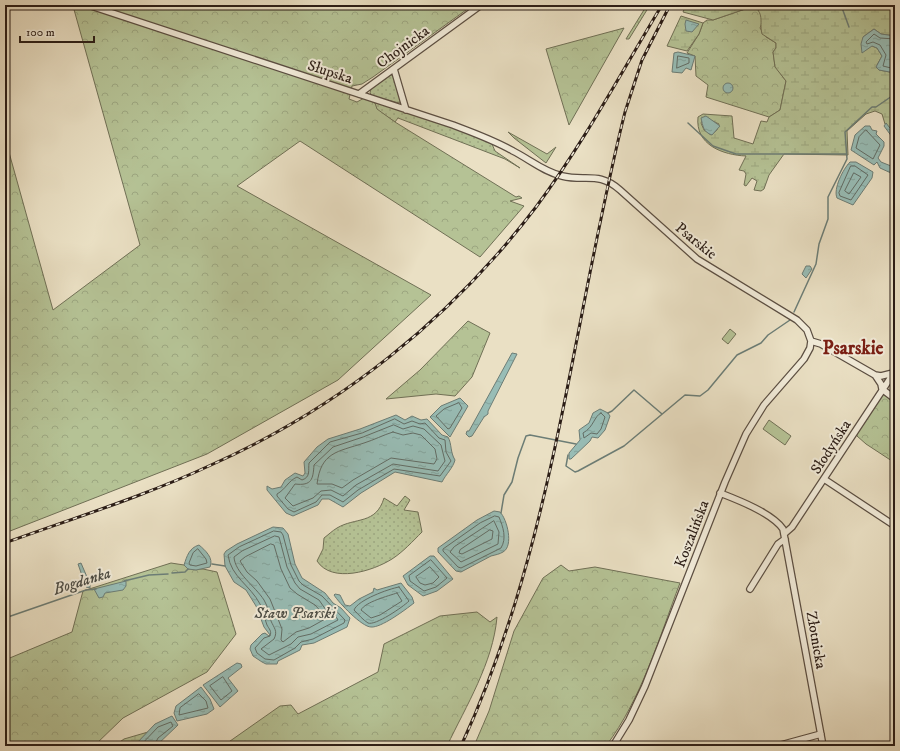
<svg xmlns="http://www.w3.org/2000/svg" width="900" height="751" font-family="'IM FELL DW Pica',serif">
<defs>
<pattern id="grass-dots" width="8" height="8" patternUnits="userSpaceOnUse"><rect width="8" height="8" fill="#b5c295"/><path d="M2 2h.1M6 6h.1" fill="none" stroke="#9ca680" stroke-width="1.8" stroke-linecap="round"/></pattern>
<pattern id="forest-crowns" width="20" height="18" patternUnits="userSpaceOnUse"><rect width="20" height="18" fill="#b5c295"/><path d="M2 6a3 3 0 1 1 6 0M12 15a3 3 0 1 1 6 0" fill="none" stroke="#9ca680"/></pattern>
<pattern id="wetland-marsh" width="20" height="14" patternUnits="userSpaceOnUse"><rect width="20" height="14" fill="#b5c295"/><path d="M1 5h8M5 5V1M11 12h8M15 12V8" fill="none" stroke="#9ca680"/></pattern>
<pattern id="water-ripples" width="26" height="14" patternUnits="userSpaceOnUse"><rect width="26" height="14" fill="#98bdb6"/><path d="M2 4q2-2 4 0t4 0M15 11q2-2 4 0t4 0" fill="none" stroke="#83a29c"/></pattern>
</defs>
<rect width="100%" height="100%" fill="#eae0c4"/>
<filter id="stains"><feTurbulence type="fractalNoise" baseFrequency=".005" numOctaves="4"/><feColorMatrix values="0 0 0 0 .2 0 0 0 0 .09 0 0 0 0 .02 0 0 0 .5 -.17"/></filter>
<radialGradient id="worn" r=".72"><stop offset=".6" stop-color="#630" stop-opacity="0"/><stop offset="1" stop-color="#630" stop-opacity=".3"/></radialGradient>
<!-- grass -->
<path fill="url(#grass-dots)" stroke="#707056" d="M647 5H650L629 39H626Z
M391 75H393L401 100 399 103 373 96 370 93 371 89Z
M372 100 453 127 489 142 492 144 495 151 520 168 505 159 398 118 395 122 376 109 375 103Z
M405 496 410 500 404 510 418 512 422 532C413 541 403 552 392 559 373 571 332 584 317 561L323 549 324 538C328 535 332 531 337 528 355 517 376 525 384 498L397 506Z"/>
<!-- forest -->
<path fill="url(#forest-crowns)" stroke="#707056" d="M70 5H473L373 77 362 84 352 86 349 99 357 102 364 98 375 103 377 109 395 122 516 197 519 196 522 198 510 201 524 206 480 257 300 141 237 186 431 295 338 380 207 454 5 533V138L53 310 140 245 73 6Z
M754 6C762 12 764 19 760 28L766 37 776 43V48L773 52 775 66 786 81 780 110 769 117 706 97 708 85 696 76 695 56 687 53 699 34 703 23 707 20H713Z
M624 28 569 125 546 49Z
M508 132 547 154 556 147 546 163 514 138Z
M468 321 490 333 472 377 455 396 436 394 386 399 420 370Z
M883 392 895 401V463L866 444 857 436V432Z
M171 563 184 565 188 569H203L217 572 236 634 207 672 123 718 94 746H5V660L72 632 83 591Z
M561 565 569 571 595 567 680 583C659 638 642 698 606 746H474L489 711 514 631 543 578Z
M477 612 490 622 497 617C493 663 466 706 447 746H223L280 706 291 705 298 714 378 672 384 644 440 616Z"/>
<!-- wetland -->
<path fill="url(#wetland-marsh)" stroke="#707056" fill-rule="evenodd" d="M686 5H895V36L881 34 874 29 863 37 872 46 877 48 882 56 877 65 879 70 895 73V119L890 128 885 124 882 114 875 111 866 114 847 131 848 155 784 154 769 175 764 189 761 191 754 190 757 181 752 178 746 186 744 185 746 174 744 171 739 170 746 156C723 155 695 145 698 117L703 114 732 116 734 138 753 144 761 121 767 122 769 117 780 110 786 81 775 67 773 52 776 48V43L762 34C759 23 765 15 754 6L713 20 683 12ZM704 117 719 124 717 130 711 135 704 130 701 123Z
M681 16 703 23 699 34 687 51 667 46Z
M148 732 134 746H114L124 739Z"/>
<!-- garden -->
<path fill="#b5c295" stroke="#707056" d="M730 329 736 334 728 344 722 339Z
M769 420 791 436 785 445 763 429Z"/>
<!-- water -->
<path fill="url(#water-ripples)" stroke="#6c7d76" d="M686 20 699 24 692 32 686 31 685 24Z
M874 29 881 34 895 36V73L879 70 876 67 882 56 877 48 872 46 862 53 861 44 863 37Z
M678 52 695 56 691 70 686 68 682 73 672 72 674 53Z
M723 88a5 5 0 1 1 10 0a5 5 0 1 1-10 0Z
M706 116 720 126 712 135C703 132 703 126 701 118Z
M895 119V141L884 126 886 123 890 128Z
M865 126H870L872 130 877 131 876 134 884 142V146L878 158 881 162 891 166 893 173H891L880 168 877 162 874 165 851 150 855 135Z
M850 162H856L873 172 872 178 853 205 837 198C833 189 843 169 850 162Z
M806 266H810L812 269 806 278 802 274Z
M512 353 517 354 488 411V414L484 417 472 436 469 437 466 434 467 431H469Z
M460 398 468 406 450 437 430 417 441 406Z
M600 409 608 413 610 416 605 430 598 438 592 437 590 441 571 459H569V453L580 440 579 430 589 423 593 413Z
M396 415 405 420 412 416 421 420 427 419 442 435 448 437C452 444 450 452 455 460 453 468 446 474 442 482L395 472 361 493 343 507 329 499H322L318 505 293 516 286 513 267 490V486L272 489 281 487 285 480 295 473 303 476 305 473 304 462 317 447 328 439 360 429Z
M494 511 500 512C507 519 514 546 503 552 500 554 495 555 491 556 481 561 471 567 461 572L456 571 438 552V548L477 520Z
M273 527 283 528 288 534 295 564 302 578 325 593 333 603 341 608 350 618 347 627 314 643 302 645 300 650 278 661 277 664H266L262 662 253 656 250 649 251 645 262 634 265 633 269 636 270 635 264 627 256 606 246 590 234 582 225 566 224 554 226 551 237 544Z
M199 545C205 550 214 558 210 567L196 570 188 569 184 565C187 556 189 548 199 545Z
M430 556H434L453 579 437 591 423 596 408 585 403 576Z
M81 563 90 584V588L86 587 78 564Z
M126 581V586L123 590 105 593 103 597 99 598 94 589Z
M401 583 412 597 414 603C405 610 381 628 371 627 362 627 339 603 334 595L335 594 340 595 345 605 350 606 359 599 373 592 374 588 377 590Z
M237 663 241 664 242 667 228 678 238 691 220 707 203 685Z
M201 687 210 699 214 709 207 714 177 721 174 713 176 706Z
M172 716 178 725 156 746H134L155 724Z"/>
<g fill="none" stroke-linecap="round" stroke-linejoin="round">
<!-- shore -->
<path stroke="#626d66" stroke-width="1" d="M895 39 880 38 874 34 866 42 867 44 873 42 880 45 886 55 883 66 895 69
M678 56 689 58V63L677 68Z
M866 130 880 145 873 159 856 148 859 137Z
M851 166H855L868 175 851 200 840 196 839 193Z
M854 173 861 177 849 194 845 191Z
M459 403 462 408 450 428 448 429 436 416 444 409Z
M601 413 605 417 601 429 597 434 591 433 584 438 583 433C594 427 594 416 601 413Z
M395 419 404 424 412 421 420 424 425 423 439 438 445 440 446 452 451 461 440 476 394 469 358 490 343 502 330 495H322L316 502 294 512 288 509 277 496V494C286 489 288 481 297 477L302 480C311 477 308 470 309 463L330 442 362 433Z
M394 425 403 429 413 426 424 429 441 445 445 461 438 471 393 464 356 485 343 496 331 490 321 491 313 498 293 506 285 498 295 484C312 486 313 479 314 465L333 447 363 437Z
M393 432 403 435 413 433 421 435 435 449 437 459 434 464 391 458 353 480 342 488 332 484H317C321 452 337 452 364 443 374 440 383 435 393 432Z
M495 516 499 517C503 527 507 538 501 548L461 568 458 567 443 551V549L480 523Z
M494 521 499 532 498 544 461 562 450 552 454 547Z
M490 530 493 531 492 539 462 554 459 553 460 550Z
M274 531 281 532 283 535 291 565 299 581 303 585 322 596 345 620 344 623 313 639 301 642 295 648 274 660 265 659 257 653 255 648 264 638 270 636C272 631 269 629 267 625 264 618 264 610 260 604 250 585 231 577 228 555L239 547Z
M275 536 279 537 287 567 295 583 300 589 319 600 326 610 335 615 338 620 311 634 298 637 291 644 269 655 261 649 274 639C278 631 274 628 271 621 269 615 268 606 264 600 255 586 235 573 234 557L242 551Z
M271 544 274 545 281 569 290 588 297 594 315 605 327 618 309 628 296 632 283 642 281 640 282 629 270 599 257 581 247 572 240 561 245 557Z
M198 549 206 559 207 563 196 566 190 565 189 563 193 553Z
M431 560 447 578 436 587 424 591 410 581 409 576Z
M430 567 439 577 433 583 425 585 420 583 416 577Z
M399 587 409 601C403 607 375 626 368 623 363 620 358 614 354 610 358 600 388 589 399 587Z
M397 593 402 601 380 615 371 618 361 610C365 602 388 596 397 593Z
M223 677 232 691 221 700 210 686Z
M199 694 206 701 208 708 179 715 180 708Z
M140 746 158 727 171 722 173 726 158 738 154 746"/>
<!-- stream -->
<path stroke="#6c7d76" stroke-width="1.5" d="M841 5 849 27
M688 123 713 146 736 154H846
M794 312 816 264 819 244 828 219V197L847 159 845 132 872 107H876L895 94
M608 413 612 411 634 390 662 414
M568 455 566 466 575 472 578 471 624 446 685 395 700 396 708 390 737 355 761 343 768 335 790 320
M501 513 504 495 512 482 518 458 526 436 530 435 576 444
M212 564 225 566
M172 573 185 572 188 569
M124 581 149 575 168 574
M5 618 86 590 96 589"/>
<defs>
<path id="minor" d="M88 5 453 125C474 133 494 140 513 151 529 159 544 172 562 176 586 182 598 171 620 190L697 259 797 320 807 330 811 341 810 348 804 359 764 405 746 434 725 482 645 686 629 720 613 746
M394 69 406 110
M359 94 481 5
M811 341 821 344 875 375 881 384 882 389 895 399
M875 375 881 376 893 373
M824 479 895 526
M720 493C738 500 772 513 783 529L823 746
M784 534 792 527 895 371
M750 589 778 544 785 539
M777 746 821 734"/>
</defs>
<!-- minor casing -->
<use href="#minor" stroke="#5b4e42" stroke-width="8"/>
<!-- minor -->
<use href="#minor" stroke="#f1ebd9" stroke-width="5.5"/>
<defs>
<path id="rail" d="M5 543C74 518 145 496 211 465 339 408 451 319 536 207 583 144 621 73 662 5
M461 746C554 546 572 323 625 112L642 60 670 5"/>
</defs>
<!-- rail casing -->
<use href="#rail" stroke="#2b1d16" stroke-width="3"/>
<!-- rail -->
<use href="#rail" stroke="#f1ebd9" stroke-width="1.5" stroke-dasharray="4.5" stroke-linecap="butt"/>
</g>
<g text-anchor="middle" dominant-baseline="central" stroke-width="4" stroke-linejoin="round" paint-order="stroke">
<!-- street labels -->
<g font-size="15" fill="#2b1d16" stroke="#f1ebd9">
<text transform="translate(403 47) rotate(-36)">Chojnicka</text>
<text transform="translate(330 72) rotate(18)">Słupska</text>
<text transform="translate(696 241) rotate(39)">Psarskie</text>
<text transform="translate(831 447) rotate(-57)">Słodyńska</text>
<text transform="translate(692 534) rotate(-69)">Koszalińska</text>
<text transform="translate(816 640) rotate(80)">Złotnicka</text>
</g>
<!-- water labels -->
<g font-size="16" font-style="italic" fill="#4c4d46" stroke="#f1ebd9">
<text transform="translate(82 581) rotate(-17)">Bogdanka</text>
<text x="295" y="613">Staw Psarski</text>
</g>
<!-- district labels -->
<g font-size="19" font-weight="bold" fill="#7a1f14" stroke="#f1ebd9">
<text x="853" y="348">Psarskie</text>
</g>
</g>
<!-- margin -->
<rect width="900" height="751" fill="none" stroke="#eae0c4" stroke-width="20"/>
<rect x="6" y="6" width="888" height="739" fill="none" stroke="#2b1d16" stroke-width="2"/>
<rect x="10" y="10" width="880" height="731" fill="none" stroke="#2b1d16"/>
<!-- scale -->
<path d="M20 36v6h74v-6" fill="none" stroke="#2b1d16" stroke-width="2"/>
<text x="26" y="36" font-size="12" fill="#2b1d16" stroke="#f1ebd9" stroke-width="3" paint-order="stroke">100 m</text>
<rect width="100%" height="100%" filter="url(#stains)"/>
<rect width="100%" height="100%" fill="url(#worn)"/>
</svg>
